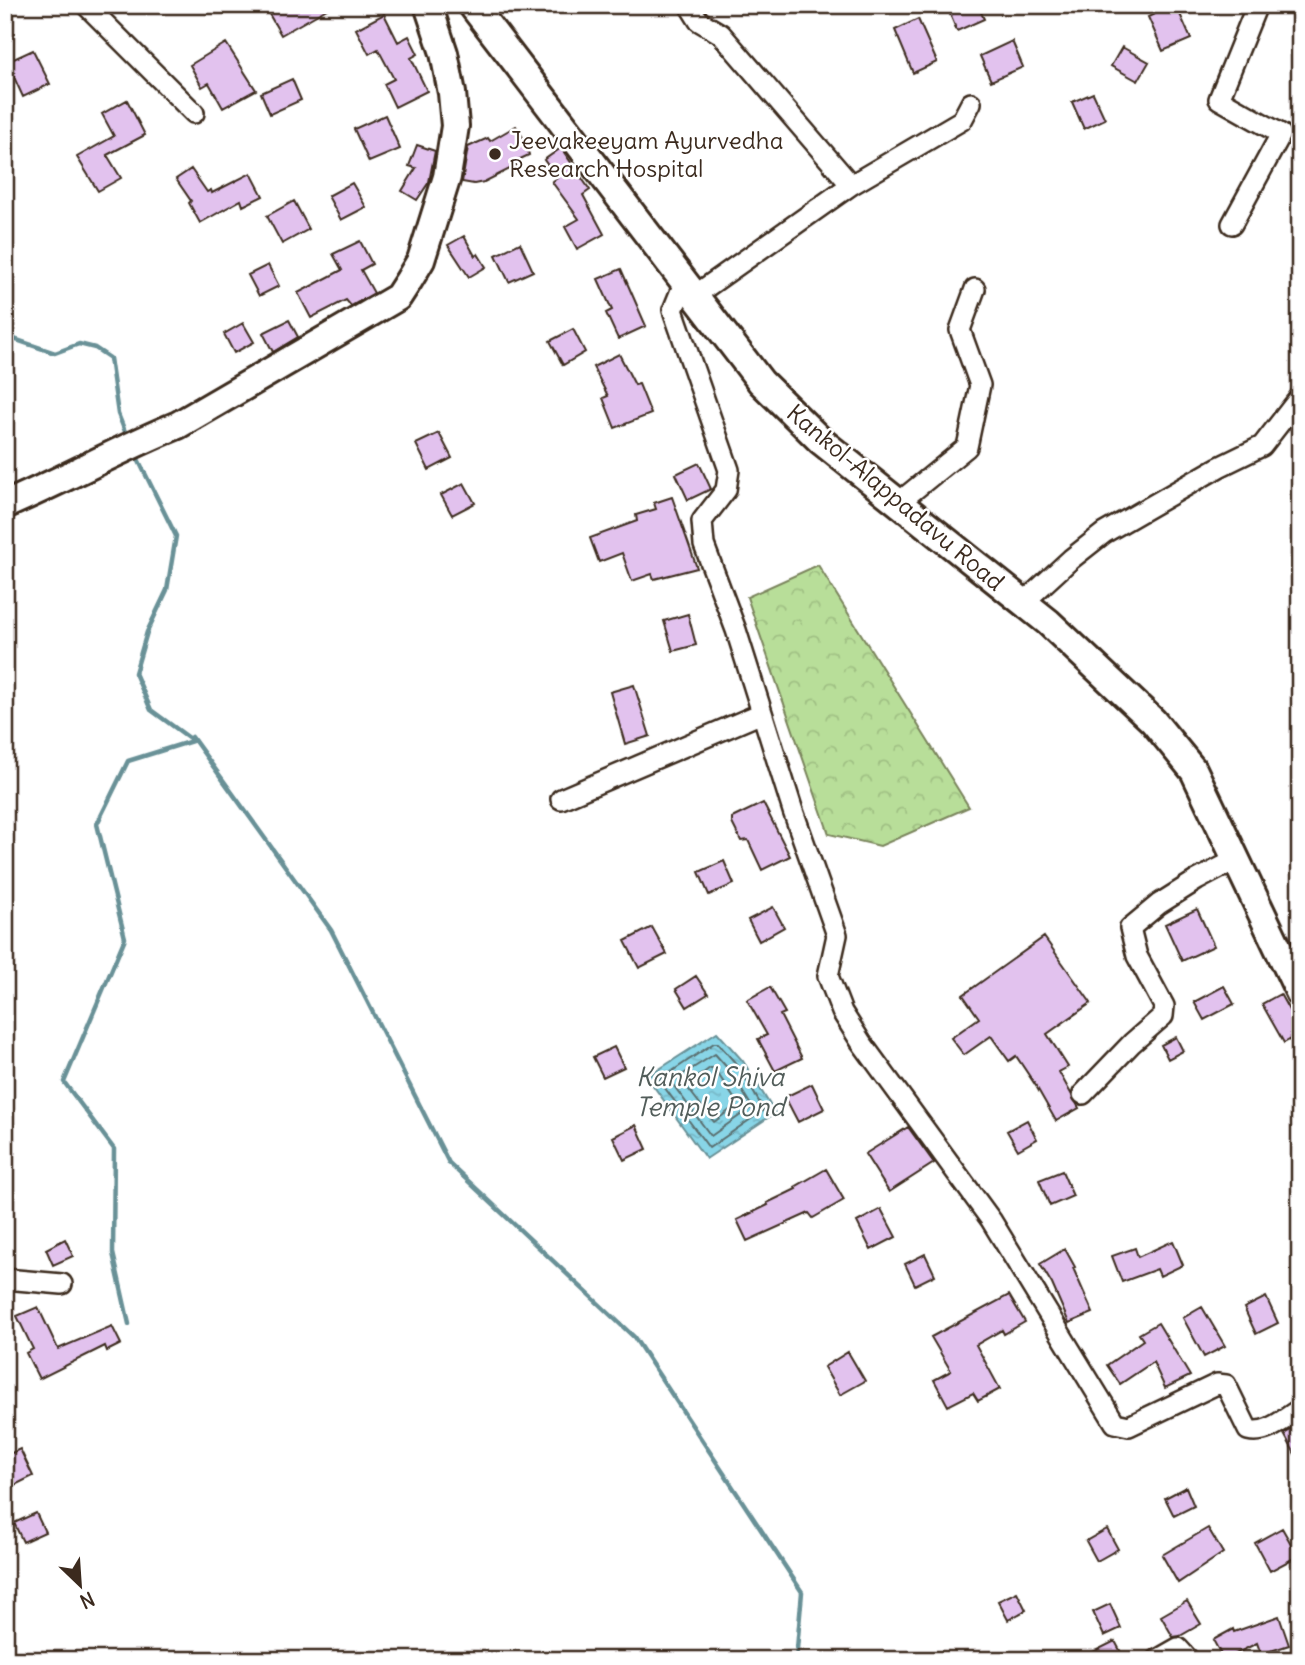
<svg xmlns="http://www.w3.org/2000/svg" width="1305" height="1665" font-family="Delius,sans-serif">
<defs>
<pattern id="park-crowns" width="20" height="18" patternUnits="userSpaceOnUse" patternTransform="scale(1.75)"><rect width="20" height="18" fill="#b8de99"/><path d="M2 6a3 3 0 1 1 6 0M12 15a3 3 0 1 1 6 0" fill="none" stroke="#9fbf83"/></pattern>
<pattern id="water-ripples" width="26" height="14" patternUnits="userSpaceOnUse" patternTransform="scale(1.75)"><rect width="26" height="14" fill="#88d5e7"/><path d="M2 4q2-2 4 0t4 0M15 11q2-2 4 0t4 0" fill="none" stroke="#76b7c6"/></pattern>
</defs>
<rect width="100%" height="100%" fill="#fff"/>
<filter id="ink" filterUnits="userSpaceOnUse"><feTurbulence type="fractalNoise" baseFrequency=".0143" numOctaves="2"/><feDisplacementMap in="SourceGraphic" scale="14" xChannelSelector="R" yChannelSelector="G"/><feConvolveMatrix kernelMatrix="1 2 1 2 8 2 1 2 1" color-interpolation-filters="sRGB"/></filter>
<g filter="url(#ink)">
<!-- park -->
<path fill="url(#park-crowns)" stroke="#7a845c" stroke-width="2" d="M818 565 969 807 880 846 829 834 747 597Z"/>
<!-- water -->
<path fill="url(#water-ripples)" stroke="#699197" stroke-width="2" d="M717 1032 743 1061 775 1113 706 1159 647 1077Z"/>
<g fill="none" stroke-linecap="round" stroke-linejoin="round">
<!-- shore -->
<path stroke="#5a6e6e" stroke-width="2" d="M714 1043H718L738 1066 764 1110 709 1148 659 1080Z
M715 1054 730 1071 752 1107 711 1136 671 1082Z
M710 1068H714L738 1104 714 1122 686 1086Z"/>
<!-- stream -->
<path stroke="#699197" stroke-width="4.5" d="M5 336 55 353 79 344 95 348 110 358 118 414 128 439
M135 453 176 536 167 590 147 632 135 673 151 710 192 740
M192 737 331 930 449 1163 634 1337 802 1592 796 1660
M129 1324 113 1253 114 1149 64 1082 125 938 97 824 128 761 192 741"/>
</g>
<!-- building -->
<path fill="#e2c2ee" stroke="#3b2a1e" stroke-width="2" d="M334 5 281 35 269 14 284 5Z
M946 5H978L984 19 957 31Z
M1173 5H1176L1191 39 1163 51 1148 17Z
M384 14 398 42 409 36 418 54 411 58 427 91 395 107 384 84 394 79 378 49 369 54 356 29Z
M918 19 937 62 913 73 895 30Z
M1012 41 1023 67 991 81 980 56Z
M226 43 256 90 223 108 209 83 202 87 190 65Z
M1122 47 1149 62 1138 81 1111 66Z
M33 50 50 84 23 97 7 62Z
M292 79 301 100 270 114 261 93Z
M1093 93 1105 119 1084 129 1072 102Z
M127 100 145 135 107 155 121 178 98 191 77 157 114 136 102 114Z
M385 115 400 149 369 162 354 129Z
M516 126 525 141 529 155 516 161V166L484 182 474 184 462 182 468 147 488 138 490 141Z
M417 145 435 151 429 182 417 200 402 191 416 168 409 166Z
M561 148 590 190 583 195 604 234 577 249 565 227 579 219 552 182 557 178 544 160Z
M191 169 207 192 211 190 212 193 251 173 263 196 243 206 241 200 200 223 189 203 191 201 176 179Z
M352 183 366 207 341 220 328 196Z
M294 201 309 229 282 244 267 216Z
M464 236 475 256 478 254 486 267 469 277 448 245Z
M360 241 372 264 361 270 374 293 351 306 346 300 311 318 298 293 342 270 333 254Z
M520 243 533 271 509 282 496 255Z
M268 265 279 286 259 296 248 275Z
M621 269 646 326 618 339 606 313 612 310 598 279Z
M289 320 298 337 273 352 263 333Z
M243 323 254 342 234 353 224 334Z
M573 329 585 352 563 365 550 341Z
M619 354 635 385 639 384 651 414 615 428 603 398 608 396 593 367Z
M439 433 452 458 429 470 416 444Z
M699 463 711 489 688 500 676 474Z
M464 483 475 503 452 515 441 495Z
M672 497 697 568 654 579 652 574 632 581 622 553 599 562 590 538 637 521 636 515 656 509 654 503Z
M688 614 696 645 673 651 664 621Z
M634 685 650 736 625 744 610 692Z
M763 803 790 856 762 870 748 840 741 841 732 823V818Z
M724 861 734 884 709 895 699 872Z
M773 907 784 927 759 941 748 920Z
M1197 909 1214 946 1182 961 1165 924Z
M652 927 667 954 639 968 625 941Z
M1044 937 1091 1003 1047 1034 1068 1067 1059 1072 1079 1108 1056 1121 1036 1086 1016 1056 1009 1061 991 1036 964 1055 951 1038 979 1018 963 995Z
M696 976 708 994 687 1007 676 989Z
M1224 986 1234 1004 1204 1020 1194 1002Z
M770 987 785 1013 780 1015 802 1058 775 1071 758 1039 767 1035 747 1000Z
M1280 994 1300 1030V1034L1284 1043 1262 1004Z
M1176 1037 1183 1051 1168 1059 1161 1045Z
M614 1047 624 1067 603 1077 593 1057Z
M812 1084 824 1109 798 1122 785 1097Z
M1027 1120 1037 1139 1018 1150 1007 1131Z
M636 1125 647 1149 624 1160 613 1137Z
M908 1127 934 1163 889 1192 865 1154Z
M826 1169 844 1200 813 1218 809 1213 747 1241 737 1220 768 1205 767 1203 796 1189 795 1187Z
M1062 1171 1073 1196 1050 1206 1039 1180Z
M881 1209 896 1237 871 1250 857 1222Z
M65 1239 73 1256 53 1265 46 1249Z
M1173 1241 1183 1265 1160 1276 1157 1269 1122 1282 1112 1256 1135 1248 1138 1257Z
M1065 1249 1075 1267 1073 1268 1093 1313 1069 1323 1052 1284 1040 1264Z
M925 1254 935 1275 915 1285 905 1264Z
M1009 1295 1025 1322 1004 1334 1002 1330 976 1345 1000 1389 978 1401 973 1393 948 1406 934 1380 951 1371 931 1337Z
M1266 1297 1278 1323 1256 1334 1244 1308Z
M38 1307 58 1349 112 1326 121 1344 107 1351 105 1346 39 1379 26 1353 33 1349 17 1316Z
M1202 1307 1225 1346 1204 1357 1183 1318Z
M1158 1323 1190 1376 1165 1388 1153 1362 1120 1384 1107 1365 1143 1340 1139 1334Z
M848 1352 865 1381 840 1395 824 1367Z
M1300 1425V1463L1284 1434Z
M20 1449 33 1476 5 1490V1456Z
M1186 1487 1194 1506 1174 1516 1165 1498Z
M36 1513 45 1532 23 1542 14 1523Z
M1208 1528 1223 1553 1178 1583 1162 1555Z
M1282 1528 1298 1556 1270 1571 1255 1543Z
M1107 1529 1118 1549 1097 1561 1086 1541Z
M1017 1592 1026 1610 1008 1620 998 1601Z
M1187 1601 1201 1624 1180 1636 1173 1637 1161 1616Z
M1110 1604 1121 1628 1104 1636 1093 1612Z
M1279 1616 1289 1645 1261 1654 1257 1643 1224 1660 1213 1640 1233 1629 1234 1632Z
M1115 1641 1125 1660H1077Z"/>
<g fill="none" stroke-linecap="round" stroke-linejoin="round">
<defs>
<path id="street" d="M86 5 194 113
M689 5 699 21 721 34 851 185 694 296
M851 185 962 120 971 103
M1232 224 1281 134 1219 99 1257 5
M684 283 673 310 729 470 726 490 702 521 704 545 736 630 793 811 837 935 828 976 842 1012 861 1042 991 1220 1115 1423 1129 1426 1217 1384 1226 1385 1248 1430C1268 1435 1283 1419 1300 1409
M898 503 967 447 980 385 960 330 975 289
M1023 603 1071 559 1104 533 1219 467 1262 446 1300 397
M561 799 762 713
M1083 1094 1132 1043 1163 1016 1164 1006 1137 956 1130 928 1159 904 1197 880 1237 859
M5 1279 62 1284
M1157 1660 1178 1648 1189 1660"/>
<path id="secondary" d="M472 5 761 382 821 441 1048 622 1153 721 1194 771 1300 994
M5 505C64 480 119 449 178 425L398 297 409 280 421 260 447 177 455 126 452 93 444 53 428 5"/>
</defs>
<!-- street casing -->
<use href="#street" stroke="#3b2a1e" stroke-width="24"/>
<!-- secondary casing -->
<use href="#secondary" stroke="#3b2a1e" stroke-width="32"/>
<!-- street -->
<use href="#street" stroke="#fff" stroke-width="19"/>
<!-- secondary -->
<use href="#secondary" stroke="#fff" stroke-width="26"/>
</g>
</g>
<!-- markers -->
<circle fill="#3b2a1e" stroke="#fff" stroke-width="2.5" cx="495" cy="154" r="7"/>
<g text-anchor="middle" dominant-baseline="central" stroke-width="5" stroke-linejoin="round" paint-order="stroke">
<!-- poi labels -->
<g font-size="24" fill="#3b2a1e" stroke="#fff" text-anchor="start">
<text x="509" y="140">Jeevakeeyam Ayurvedha<tspan x="509" dy="28">Research Hospital</tspan></text>
</g>
<!-- street labels -->
<g font-size="24" fill="#3b2a1e" stroke="#fff">
<text transform="translate(896 497) rotate(40)">Kankol-Alappadavu Road</text>
</g>
<!-- water labels -->
<g font-size="26" font-style="italic" fill="#525d5a" stroke="#fff">
<text x="710" y="1076">Kankol Shiva<tspan x="710" dy="30">Temple Pond</tspan></text>
</g>
</g>
<!-- margin -->
<rect width="1305" height="1665" fill="none" stroke="#fff" stroke-width="28"/>
<rect x="14" y="14" width="1277" height="1637" fill="none" stroke="#3b2a1e" stroke-width="2.5" filter="url(#ink)"/>
<!-- north arrow -->
<g transform="translate(80 1585) rotate(155)" stroke="#ffffff" stroke-width="5" paint-order="stroke">
<path d="M0-5L12 26L0 18L-12 26Z" fill="#3b2a1e"/>
<text y="-10" font-size="19" font-weight="bold" text-anchor="middle" fill="#3b2a1e">N</text>
</g>
</svg>
